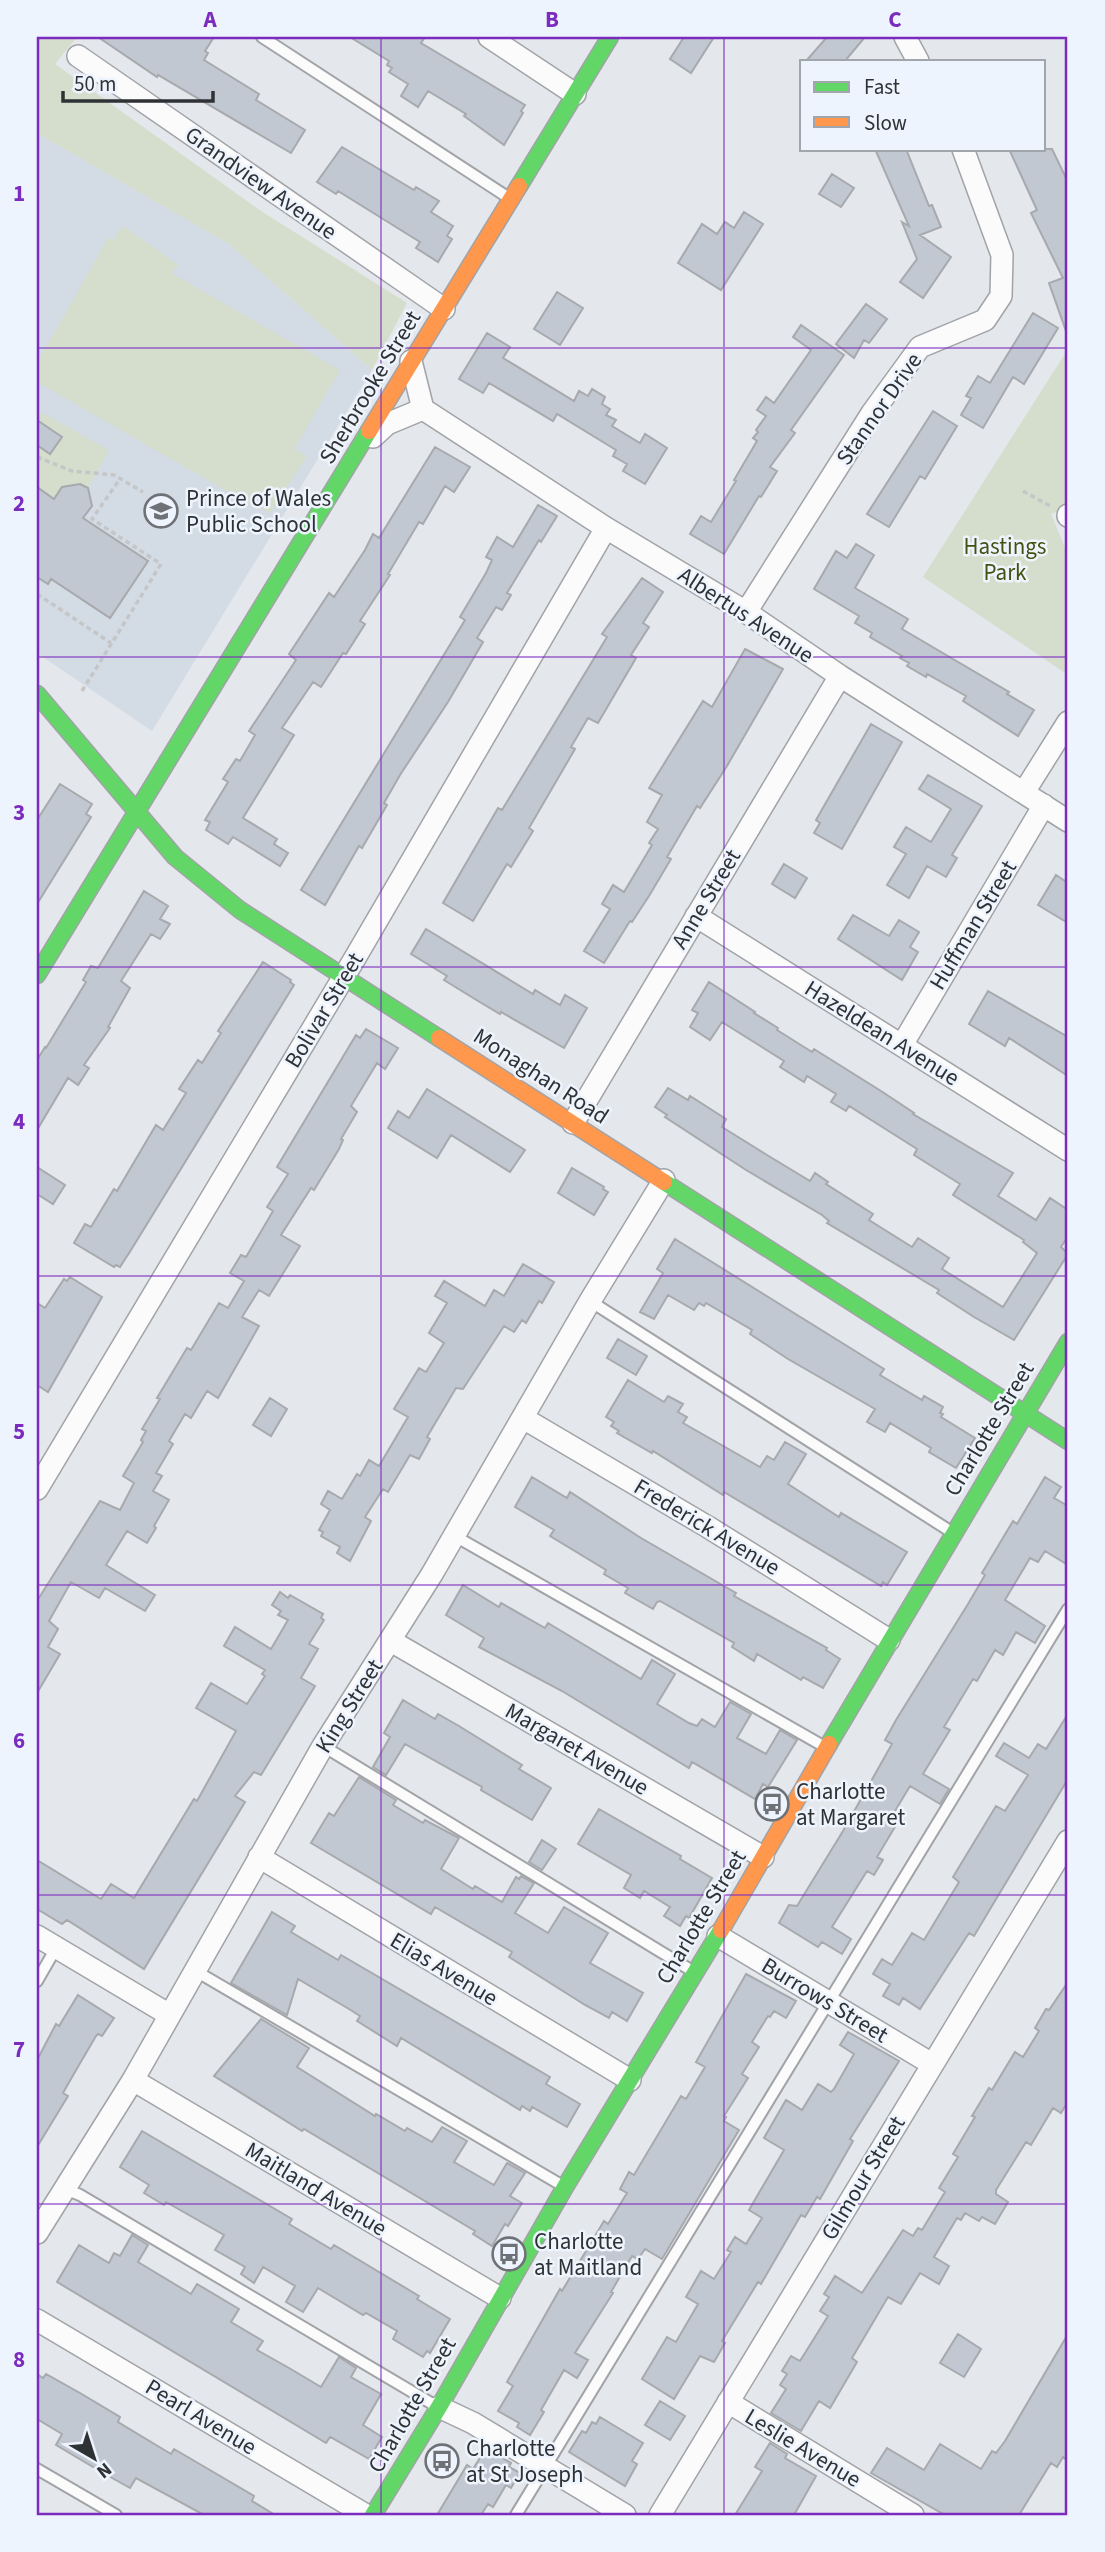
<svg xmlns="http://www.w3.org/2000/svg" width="1105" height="2552" font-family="'Source Sans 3',sans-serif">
<rect width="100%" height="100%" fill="#e4e7ec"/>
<!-- built -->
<path fill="#d3dbe5" d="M37 133 229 244 372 370 152 731 37 653Z"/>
<!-- green -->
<path fill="#d5ddcc" d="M37 37H77L55 64 261 211 407 303 372 370 229 244 37 133Z
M123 226 178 265 171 273 340 370 294 449 307 456 270 513 261 508 260 510 37 382V363L108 238 113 240Z
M1068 349V507L1051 514 1068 555V675L923 577Z
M37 410 109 450 88 488 80 484 71 485 69 488 63 485 54 499 37 487Z"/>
<!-- building -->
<path fill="#c1c8d1" stroke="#a7a9ad" stroke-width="2" d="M98 37H214L205 51 208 53 204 60 259 94 256 100 305 130 291 153 158 75 157 77Z
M350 37H425L421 43 525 105 521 111 523 113 504 145 464 116 466 114 428 91 418 107 401 96 408 84 389 72 392 68 387 65 389 61Z
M684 37H714L691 73 670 59Z
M827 37H865L845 61H806Z
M342 147 414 190 416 187 439 201 431 212 453 226 447 236 452 239 438 262 416 248 420 242 338 191 336 194 317 182Z
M875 149H906L929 206 932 205 941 227 920 235 951 257 923 298 900 282 917 259 902 222 909 226Z
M1009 149H1052L1068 182V331H1066L1049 283 1063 278 1031 213 1037 210Z
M832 174 854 188 841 207 819 194Z
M744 212 763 224 721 290 678 263 702 224 717 234 725 222 734 228Z
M557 292 583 308 560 345 534 329Z
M866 304 887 319 869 343 864 340 854 358 836 344Z
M1033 313 1058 328 1024 384 1013 377 983 428 961 415 971 398 966 396 978 376 990 383Z
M801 325 844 355 791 430 795 433 770 467 777 471 761 497 759 496 724 554 690 534 701 516 711 522 736 481 734 480 757 441 753 438 758 432 756 430 766 416 757 410 766 397 774 403 811 350 793 337Z
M487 333 510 347 503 358 574 401 579 391 588 396 592 389 605 397 602 404 610 409 606 415 616 420 612 426 640 443 645 434 667 448 645 484 623 471 627 464 613 456 616 450 557 414 553 421 489 383 483 393 459 379Z
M933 411 957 426 925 479 920 476 889 527 867 514Z
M37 420 62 437 50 454 37 445Z
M435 447 470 467 454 492 445 486 423 524 419 522 388 574 390 575 360 621 365 624 346 654 343 653 321 687 313 682 282 728 294 735 243 818 277 839 274 844 288 853 280 866 233 837 228 844 206 830 210 822 205 820 228 782 223 779 236 759 240 761 255 735 249 731 296 660 289 654 329 593 334 597 365 550 373 534 379 538Z
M80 484 88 488 92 506 83 518 148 561 110 618 51 579 48 584 37 577V487L54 499 62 487Z
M538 505 557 516 541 542 539 540 507 593 511 595 502 610 496 607 477 638 483 642 448 702 400 775 384 803 387 805 362 848 359 846 325 905 301 890 465 620 460 617 486 573 492 560 486 557 497 537 513 547Z
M856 544 874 555 855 588 908 619 902 629 1009 692 1007 694 1034 710 1018 736 963 701 966 696 927 674 926 677 907 666 909 663 900 658 902 656 870 637 872 633 855 623 859 616 814 589 836 551 847 558Z
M642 578 663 592 643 623 649 627 631 655 636 658 598 723 588 718 571 747 575 749 529 828 533 831 511 867 507 864 473 921 443 903 498 808 502 810 607 637 602 634Z
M745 649 783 669 727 766 700 808 697 806 667 857 671 859 649 896 632 922 630 921 604 963 584 951 610 909 602 904 613 885 624 892 652 845 649 843 658 829 647 822 662 795 649 788 703 701 712 707Z
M871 724 902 742 842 849 814 833 820 823 816 820Z
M928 775 982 806 952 855 957 858 946 877 927 866 909 898 887 885 906 854 894 847 906 827 931 842 951 809 919 789Z
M60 784 92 804 86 814 91 817 37 904V820Z
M784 864 807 878 795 898 772 884Z
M1056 875 1068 883V923L1038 905Z
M144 891 168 906 160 919 170 924 160 939 151 934 121 981 130 988 108 1027 110 1028 84 1065 89 1068 78 1085 68 1078 37 1130V1060L45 1047 46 1048 86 982 83 980 91 966 98 968Z
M853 915 889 936 899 920 919 932 910 947 918 952 902 980 838 939Z
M426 929 533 994 535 990 560 1005 565 995 587 1008 564 1048 501 1012 500 1014 478 1001 444 980 447 976 411 954Z
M263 962 291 980 290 982 294 985 131 1250 120 1267 116 1265 114 1267 74 1243 85 1224 91 1227 114 1189 117 1191 156 1125 163 1130 186 1093 179 1089 198 1060 202 1063 221 1033 218 1031Z
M709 982 755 1012 754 1013 778 1028 777 1030 812 1052 814 1049 881 1091 914 1113 913 1114 1013 1173 998 1196 1036 1220 1050 1198 1068 1210V1236L1061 1247 1068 1254 1014 1340 974 1317 937 1293 939 1290 827 1223 829 1221 822 1215 746 1170 665 1117 667 1115 655 1107 668 1088 688 1100 690 1096 726 1119 722 1127 767 1155 810 1181 815 1173 828 1182 826 1184 873 1214 869 1220 912 1247 918 1238 949 1258 942 1269 1003 1307 1037 1253 1023 1242 1024 1240 953 1195 960 1184 914 1155 917 1149 849 1106 846 1111 831 1102 836 1094 807 1076 804 1082 780 1067 784 1061 722 1022 710 1040 690 1027 698 1013 692 1010Z
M988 991 1068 1037V1076L1009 1038 1005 1046 969 1024Z
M366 1029 398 1048 385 1069 377 1063 351 1106 357 1112 341 1139 343 1140 339 1149 314 1190 311 1188 281 1235 300 1246 269 1296 259 1290 242 1317 259 1326 238 1363 218 1398 207 1391 191 1418 185 1414 169 1441 173 1444 156 1473 162 1476 153 1491 169 1500 154 1526 156 1528 147 1543 127 1531 106 1565 155 1595 145 1611 105 1588 99 1598 71 1582 49 1621 58 1629 48 1647 60 1654 37 1693V1601L100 1501 120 1510 134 1483 123 1476 143 1442 141 1440 146 1431 142 1429 160 1399 157 1398 187 1348 191 1350 219 1303 228 1308 244 1281 230 1273 241 1255 246 1257 273 1211 267 1207 288 1174 277 1167 356 1035 360 1038Z
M427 1089 525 1150 510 1172 451 1135 437 1158 388 1128 398 1111 409 1118Z
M37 1167 65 1185 53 1204 37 1194Z
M572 1168 604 1187 603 1189 608 1192 594 1215 558 1193Z
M675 1239 884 1369 880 1375 922 1400 924 1396 943 1407 940 1413 943 1414 941 1417 975 1438 956 1468 929 1452 931 1448 890 1423 885 1432 867 1422 875 1409 788 1359 750 1334 752 1330 706 1303 704 1306 699 1303 694 1310 668 1295 654 1319 640 1312 663 1273 657 1269Z
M523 1264 554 1282 542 1303 539 1301 526 1323 522 1320 514 1332 504 1326 463 1389 456 1388 427 1437 430 1439 419 1459 410 1455 388 1492 383 1489 365 1517 371 1521 350 1561 337 1553 340 1547 321 1536 323 1532 319 1530 330 1510 321 1504 328 1491 342 1499 357 1474 360 1476 369 1460 379 1466 408 1417 394 1409 419 1368 426 1372 444 1343 429 1333 447 1303 435 1296 444 1281 485 1306 494 1290 504 1296Z
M70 1277 102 1297 48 1392 37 1385V1303L45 1308 64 1279 67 1281Z
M618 1339 647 1356 636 1375 607 1358Z
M628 1380 664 1402 668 1396 683 1404 678 1412 687 1417 683 1423 760 1467 767 1456 774 1460 785 1442 806 1454 788 1484 839 1517 841 1513 907 1552 887 1585 883 1582 881 1586 724 1492 723 1495 653 1451 652 1453 617 1433 619 1431 611 1426 614 1422 606 1417Z
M270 1398 287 1409 271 1436 253 1425Z
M532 1477 567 1498 570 1492 641 1538 736 1593 734 1596 827 1648 826 1650 840 1659 823 1688 803 1677 801 1680 757 1654 754 1661 732 1647 734 1643 660 1601 657 1602 653 1609 625 1593 628 1588 604 1574 606 1570 550 1536 554 1530 515 1507Z
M1045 1477 1061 1487 1054 1498 1068 1506V1565L1045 1551 1038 1562 1030 1558 1005 1600 1045 1626 1035 1643 1016 1632 1003 1655 995 1650 977 1681 973 1679 944 1727 950 1730 923 1774 949 1789 940 1804 910 1786 892 1816 899 1820 877 1857 883 1860 874 1875 867 1871 832 1927 851 1939 842 1954 822 1942 818 1947 779 1923 789 1905 797 1906 843 1831 892 1744 885 1740 896 1720 968 1604 985 1575 982 1573 1013 1521 1017 1524Z
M463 1585 499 1607 501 1603 545 1628 548 1623 641 1679 652 1660 675 1674 657 1704 689 1723 697 1726 702 1719 715 1727 730 1702 751 1714 737 1738 766 1754 780 1730 797 1740 768 1787 763 1784 755 1799 692 1762 689 1768 562 1691 479 1647 484 1638 446 1615Z
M280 1592 288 1598 290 1595 323 1614 321 1618 324 1620 309 1644 318 1649 301 1678 315 1686 261 1775 254 1772 235 1796 245 1802 144 1969 67 1920 62 1924 37 1909V1860L101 1899 111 1884 134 1898 194 1799 197 1801 236 1731 196 1708 211 1683 247 1704 265 1676 262 1674 265 1670 224 1646 235 1627 271 1649 288 1620 278 1615 281 1611 272 1605Z
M403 1700 435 1719 438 1714 459 1726 522 1765 519 1769 551 1788 532 1820 481 1790 482 1787 405 1744 386 1775 373 1767 390 1737 384 1733Z
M1068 1714V1779L974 1936 969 1933 920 2009 903 1998 899 2005 883 1996 890 1984 873 1974 882 1959 892 1965 912 1933 924 1940 959 1882 953 1877 996 1806 1005 1811 1028 1775 996 1756 1004 1743 1029 1758 1038 1744 1046 1749Z
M359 1777 396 1800 393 1805 423 1823 425 1820 459 1838 441 1869 473 1889 475 1886 502 1902 516 1877 519 1879 521 1876 534 1883 515 1913 548 1933 564 1907 608 1933 590 1963 643 1993 627 2021 612 2012 609 2018 585 2005 509 1957 512 1952 435 1907 431 1914 311 1843 329 1813 334 1816Z
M599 1809 681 1856 680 1859 712 1878 689 1918 686 1916 680 1926 664 1916 670 1907 644 1891 640 1898 624 1888 631 1875 578 1844Z
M542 1840 556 1849 542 1870 529 1862Z
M272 1912 295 1926 291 1932 338 1960 341 1955 550 2077 546 2084 580 2104 567 2127 532 2107 530 2111 522 2106 520 2110 401 2038 397 2046 357 2021 360 2016 349 2009 298 1979 287 2015 231 1983Z
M746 1974 796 2001 786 2018 774 2011 770 2017 768 2016 752 2042 759 2047 742 2074 748 2078 724 2116 726 2117 724 2121 739 2130 662 2259 645 2249 638 2259 632 2256 611 2292 613 2293 575 2353 588 2360 577 2378 564 2370 541 2410 544 2412 530 2435 517 2427 519 2423 498 2411 513 2386 507 2382 560 2289 562 2291 604 2221 608 2224 627 2193 620 2189 629 2172 634 2175 681 2096 686 2099 705 2067 696 2062Z
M1068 1982V2101L1061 2113 1053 2108 1031 2145 1026 2142 996 2190V2194L1008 2202 995 2224 982 2217 979 2221 965 2213 961 2220 957 2218 934 2257 949 2266 939 2284 920 2273 901 2304 888 2297 852 2358 857 2362 830 2408 819 2401 801 2431 771 2413 786 2389 780 2385 787 2374 782 2371 791 2356 800 2361 828 2316 820 2311 829 2297 824 2294 835 2276 862 2293 903 2230 913 2236 918 2228 922 2230 945 2192 939 2188 958 2157 953 2154 975 2117 972 2116 989 2088 992 2090 1015 2052 1023 2057 1039 2031 1035 2028 1046 2009 1049 2010Z
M78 1995 114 2018 102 2036 98 2034 96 2036 79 2065 63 2093 68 2096 37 2147V2060L56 2024 59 2026Z
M261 2019 309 2048 297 2067 375 2116 376 2114 405 2131 407 2128 432 2142 442 2127 467 2141 454 2162 494 2185 507 2163 525 2173 510 2196 522 2203 508 2226 505 2224 492 2246 473 2234 475 2231 304 2129 302 2131 214 2076Z
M848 2032 899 2061 850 2139 853 2141 820 2199 817 2197 805 2217 801 2215 761 2284 758 2282 722 2341 725 2343 714 2362 700 2356 674 2399 642 2379 667 2337 676 2342 698 2304 686 2297 701 2271 714 2279 731 2252 727 2250 735 2237 746 2244 762 2218 749 2210 784 2150 764 2138 786 2100 802 2110 818 2084 831 2092 834 2089 854 2054 840 2045Z
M142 2131 292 2219 289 2224 331 2249 334 2245 419 2296 417 2299 450 2319 430 2353 427 2351 423 2357 393 2339 397 2331 366 2313 363 2315 318 2288 303 2312 286 2302 295 2286 263 2267 254 2283 241 2274 245 2267 215 2250 224 2235 166 2202 164 2205 144 2193 149 2185 120 2167Z
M132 2235 148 2245 138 2262 191 2294 197 2284 239 2309 231 2322 263 2341 257 2350 289 2368 321 2387 339 2357 356 2368 351 2377 381 2394 363 2425 382 2437 369 2459 332 2438 330 2437 326 2443 57 2282 79 2245 109 2263 114 2253 120 2256Z
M958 2334 981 2349 964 2377 940 2363Z
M1068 2334V2461L1063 2457 1057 2467 1051 2463 1019 2515H945L871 2473 887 2448 924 2470 940 2444 981 2469 992 2451 996 2453 1005 2441Z
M37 2374 43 2378 46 2374 80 2393 120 2417 118 2422 171 2454 174 2449 215 2473 254 2496 252 2501 275 2515H204L136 2478 130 2488 98 2470 56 2445 62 2434 37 2419Z
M660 2401 685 2416 670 2440 645 2425Z
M600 2417 643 2443 632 2461 637 2464 625 2486 569 2452 582 2431 586 2433 592 2422 596 2424Z
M770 2443 787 2454 785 2458 816 2476 794 2515H735L762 2471 755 2467Z
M486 2448 511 2463 509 2467 520 2473 511 2488 506 2485 493 2507 488 2504 481 2515H437L467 2465 473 2469Z"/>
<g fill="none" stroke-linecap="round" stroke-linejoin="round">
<defs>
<path id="lane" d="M262 37 509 198
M590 1301 950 1531
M453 1535 825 1747
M323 1746 694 1972
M194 1970 563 2186
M37 1981 56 1948
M65 2189 80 2195 436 2406
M37 2469 116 2515
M516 2515 1068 1609"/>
<path id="street" d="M489 37 575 94
M905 37 918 61
M78 56 444 309
M411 361 423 409 606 528 746 612 840 676 1068 821
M373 437 387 424 423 409
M1068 515V516
M746 612 872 413 920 347 985 320 1001 296 1002 255 963 149
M1024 792 1068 722
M696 916 1068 1150
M902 1045 1044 805
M573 1123 840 676
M523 1418 708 1527 889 1640
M37 1489 355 958 606 528
M391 1641 763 1857
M259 1857 630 2080
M37 1936 168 2014
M718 1936 932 2064
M133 2080 500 2298
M37 2233 133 2080 323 1746 432 1574 590 1301 664 1180
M37 2320 366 2515
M728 2402 913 2515
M439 2407 473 2423 625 2515
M660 2515 1068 1841"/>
<path id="fast" d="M519 186 610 37
M37 694 175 857 240 910 439 1038
M37 975 369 431
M664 1182 1068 1441
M829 1744 1068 1342
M373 2515 439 2407 565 2187 721 1930"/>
<path id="slow" d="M369 431 519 186
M439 1038 664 1182
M721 1930 829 1744"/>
</defs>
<!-- lane casing -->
<use href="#lane" stroke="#a1a3a7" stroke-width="14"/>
<!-- street casing -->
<use href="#street" stroke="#a1a3a7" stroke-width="24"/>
<!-- fast casing -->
<use href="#fast" stroke="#a1a3a7" stroke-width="19"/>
<!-- slow casing -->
<use href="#slow" stroke="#a1a3a7" stroke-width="19"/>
<!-- path -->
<path stroke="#c5c6c7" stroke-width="3.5" stroke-dasharray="5 3.5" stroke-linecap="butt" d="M37 457 72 471 114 475 143 492
M1023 491 1052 507
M37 594 111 643
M82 691 161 564 92 519 120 479"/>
<!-- lane -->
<use href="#lane" stroke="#fbfbfc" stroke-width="10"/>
<!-- street -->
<use href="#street" stroke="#fbfbfc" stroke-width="21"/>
<!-- fast -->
<use href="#fast" stroke="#63d668" stroke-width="16"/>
<!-- slow -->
<use href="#slow" stroke="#ff974d" stroke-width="16"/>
</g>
<!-- grid -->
<path fill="none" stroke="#7b2cbf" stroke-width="2" stroke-opacity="0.55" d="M381 37V2515M724 37V2515M37 348H1068M37 657H1068M37 967H1068M37 1276H1068M37 1585H1068M37 1895H1068M37 2204H1068"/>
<!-- icons -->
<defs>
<symbol id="school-ring" viewBox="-11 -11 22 22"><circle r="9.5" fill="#edf4fd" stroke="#6e7175" stroke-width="1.5"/><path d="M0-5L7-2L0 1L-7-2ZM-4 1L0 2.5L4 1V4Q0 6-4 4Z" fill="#6e7175"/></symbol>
<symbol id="bus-ring" viewBox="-11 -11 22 22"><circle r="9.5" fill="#edf4fd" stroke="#6e7175" stroke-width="1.5"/><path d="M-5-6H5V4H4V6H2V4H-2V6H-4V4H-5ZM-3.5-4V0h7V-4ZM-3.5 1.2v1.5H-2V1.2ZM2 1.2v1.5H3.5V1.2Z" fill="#6e7175"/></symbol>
</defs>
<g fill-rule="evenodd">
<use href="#school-ring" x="142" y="492" width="38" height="38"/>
<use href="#bus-ring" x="753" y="1785" width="38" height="38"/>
<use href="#bus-ring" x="490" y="2235" width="38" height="38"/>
<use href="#bus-ring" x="423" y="2442" width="38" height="38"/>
</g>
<g text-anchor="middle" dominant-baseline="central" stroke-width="5" stroke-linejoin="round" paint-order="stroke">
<!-- street labels -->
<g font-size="23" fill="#2f3235" stroke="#edf4fd">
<text transform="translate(261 183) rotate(35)">Grandview Avenue</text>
<text transform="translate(370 387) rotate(-59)">Sherbrooke Street</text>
<text transform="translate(879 409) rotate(-55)">Stannor Drive</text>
<text transform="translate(746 615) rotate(33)">Albertus Avenue</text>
<text transform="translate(706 899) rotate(-59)">Anne Street</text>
<text transform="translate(973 925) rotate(-59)">Huffman Street</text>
<text transform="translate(324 1010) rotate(-59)">Bolivar Street</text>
<text transform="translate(882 1033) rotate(32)">Hazeldean Avenue</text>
<text transform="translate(541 1076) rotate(33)">Monaghan Road</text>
<text transform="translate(989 1429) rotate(-59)">Charlotte Street</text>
<text transform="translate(707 1527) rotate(31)">Frederick Avenue</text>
<text transform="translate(349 1706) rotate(-58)">King Street</text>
<text transform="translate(577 1749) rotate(30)">Margaret Avenue</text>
<text transform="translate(701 1917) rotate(-59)">Charlotte Street</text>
<text transform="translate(444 1969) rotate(31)">Elias Avenue</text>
<text transform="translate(825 2000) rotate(31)">Burrows Street</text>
<text transform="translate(863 2178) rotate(-59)">Gilmour Street</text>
<text transform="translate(316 2189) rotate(31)">Maitland Avenue</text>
<text transform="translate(412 2405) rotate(-60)">Charlotte Street</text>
<text transform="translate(201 2417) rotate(31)">Pearl Avenue</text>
<text transform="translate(803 2448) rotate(31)">Leslie Avenue</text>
</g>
<!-- poi labels -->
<g font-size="23" fill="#2f3235" stroke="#edf4fd" text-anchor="start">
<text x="186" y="498">Prince of Wales<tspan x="186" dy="26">Public School</tspan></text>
<text x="796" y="1791">Charlotte<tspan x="796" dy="26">at Margaret</tspan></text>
<text x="534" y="2241">Charlotte<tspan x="534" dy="26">at Maitland</tspan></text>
<text x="466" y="2448">Charlotte<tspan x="466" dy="26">at St Joseph</tspan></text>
</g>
<!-- park labels -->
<g font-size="23" fill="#425210" stroke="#edf4fd">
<text x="1005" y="546">Hastings<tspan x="1005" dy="26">Park</tspan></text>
</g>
</g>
<!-- border -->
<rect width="1105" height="2552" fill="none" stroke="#edf4fd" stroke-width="77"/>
<!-- legend -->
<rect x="800" y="60" width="245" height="91" fill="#edf4fd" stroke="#a1a6ad" stroke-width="2"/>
<rect x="814" y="82" width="35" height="10" fill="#63d668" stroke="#a1a6ad" stroke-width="2"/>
<text x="864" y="94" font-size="21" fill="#2f3235">Fast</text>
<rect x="814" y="117" width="35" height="10" fill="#ff974d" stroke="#a1a6ad" stroke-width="2"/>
<text x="864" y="130" font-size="21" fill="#2f3235">Slow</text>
<!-- north arrow -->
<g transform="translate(94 2458) rotate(141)" stroke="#edf4fd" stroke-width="5" paint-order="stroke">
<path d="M0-5L12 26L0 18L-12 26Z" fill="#2f3235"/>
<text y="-10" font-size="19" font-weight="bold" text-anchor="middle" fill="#2f3235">N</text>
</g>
<!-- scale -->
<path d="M63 91v10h150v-10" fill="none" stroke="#2f3235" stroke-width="3.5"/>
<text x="74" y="91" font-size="21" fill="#2f3235" stroke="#edf4fd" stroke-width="5" paint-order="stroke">50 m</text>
<rect x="38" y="38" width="1028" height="2476" fill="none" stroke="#7b2cbf" stroke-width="2.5"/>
<g font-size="23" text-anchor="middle" font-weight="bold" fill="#7b2cbf">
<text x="210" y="27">A</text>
<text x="552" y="27">B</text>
<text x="895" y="27">C</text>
<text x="19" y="201">1</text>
<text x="19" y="511">2</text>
<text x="19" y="820">3</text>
<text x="19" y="1129">4</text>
<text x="19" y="1439">5</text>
<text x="19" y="1748">6</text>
<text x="19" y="2057">7</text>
<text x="19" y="2367">8</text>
</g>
</svg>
